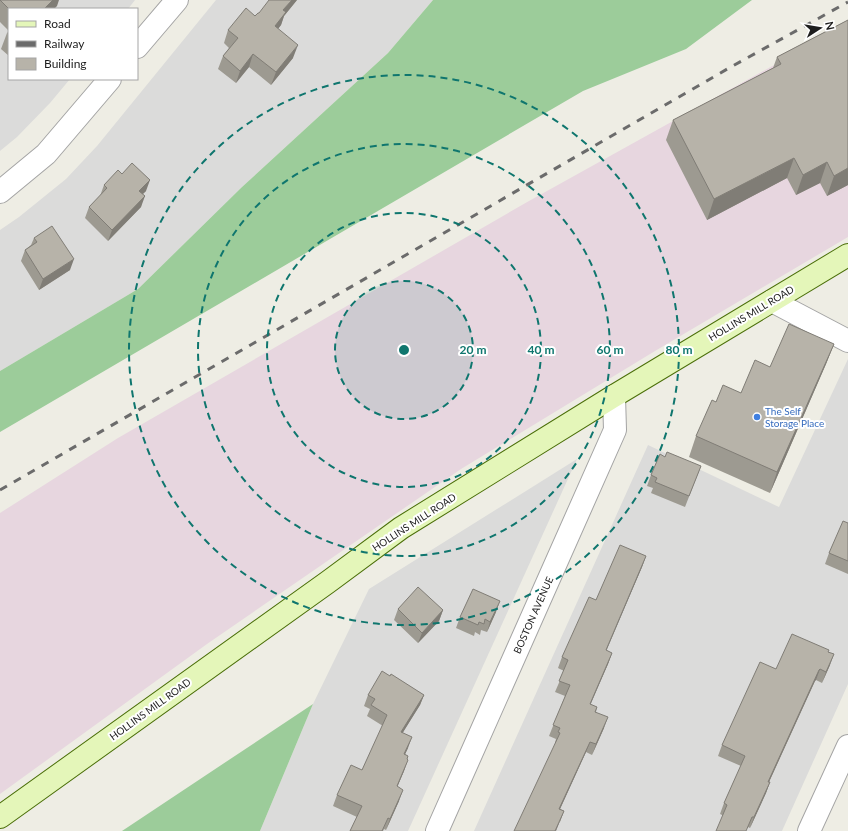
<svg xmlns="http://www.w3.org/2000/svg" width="848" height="831" font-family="Lato,sans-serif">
<rect width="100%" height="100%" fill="#eeede4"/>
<!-- residential -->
<path fill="#dbdbda" d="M0 0H135L128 9H9V79H70L50 103 17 137 0 151Z
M216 0H433L388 53 242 187 138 289 0 371V230L19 217 66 179 97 146Z
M848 359V684L782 831H474L648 445 779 507Z
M577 459 408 831H260L313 704 369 589Z"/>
<!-- industrial -->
<path fill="#e7d6df" d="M848 24V237L655 351 461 469 207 644 0 794V513L118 438 529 201Z"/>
<!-- forest -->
<path fill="#9ccc9a" d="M433 0H752L686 49 583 91 0 432V371L138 289 242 187 388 53Z
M313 704 260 831H122Z"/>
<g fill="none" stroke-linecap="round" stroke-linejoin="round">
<defs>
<path id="street" d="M137 47 177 0
M0 192 46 154 110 79
M772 301 848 341
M437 831 615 430 614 396
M809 831 848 746"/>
<path id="secondary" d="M0 817 328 582 401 528 614 396 848 255"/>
</defs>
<!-- street casing -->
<use href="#street" stroke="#a4a4a4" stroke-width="24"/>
<!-- secondary casing -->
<use href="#secondary" stroke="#4b6f09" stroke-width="24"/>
<!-- street -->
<use href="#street" stroke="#fff" stroke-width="22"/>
<!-- secondary -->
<use href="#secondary" stroke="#e4f6b9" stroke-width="22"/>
<!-- rail -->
<path stroke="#6b6b6b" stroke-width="3" stroke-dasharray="8 8" stroke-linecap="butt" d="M0 490 729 68 848 2"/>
</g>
<!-- wall -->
<path fill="#9d9a91" d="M0 0 57 6 9 9V56L1 49 7 33 9 31 0 22Z
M297 0 284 16 281 25 278 29 293 58 271 85 249 67 236 83 218 69 223 56 229 48 224 43 228 30 259 13Z
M848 20V185L827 196 820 183 796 195 787 178 707 220 666 140 673 120 773 68 777 57Z
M122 174 146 191 143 194 141 207 108 241 85 218 89 207 100 196 104 185Z
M34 238 70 270 39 290 21 261 25 250 31 245Z
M834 344 826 364 770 493 689 457 696 436 716 402 741 393 770 367Z
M665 457 701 466 685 507 651 493 653 488 647 486 651 475Z
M848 523V574L825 564 829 553Z
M646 556 642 567 606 650 612 653 608 664 590 704 597 707 596 712 604 728 592 755 586 752 560 809 564 811 560 822 555 743 556 739 549 736 565 696 555 692 564 671 558 668 562 657 596 600Z
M398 609 443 610 439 621 418 643 394 620Z
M496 612 487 632 481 630 480 635 475 632 474 636 456 628 460 617Z
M829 652 830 665 822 683 816 680 815 681 769 782H770L766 793 750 828 720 814 724 803 741 766 718 756 722 745 776 669Z
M390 676 424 695 420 705 403 732 408 748 405 754 408 756 404 771 397 787 399 801 386 830 384 829 383 831H350L357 817 333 806 337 795 362 770 383 726 367 716 370 709 364 706 368 695Z"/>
<!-- shaded-wall -->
<path fill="#807d76" d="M53 0H59L57 6 54 9H44Z
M292 0H297L284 16 281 25 270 39 275 26 283 10Z
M298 45 293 58 271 85 276 72Z
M253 54 249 67 236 83 240 71Z
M794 158 787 178 707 220 714 199Z
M827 162 820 183 796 195 803 175Z
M848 168V185L827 196 834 176Z
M150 180 146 191 135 201 139 191Z
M145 196 141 207 108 241 112 230Z
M74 259 70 270 39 290 43 279Z
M834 344 826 364 770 493 777 472Z
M646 556 642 567 602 661 606 650Z
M500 601 496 612 487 632 490 622Z
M443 610 439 621 418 643 422 633Z
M612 653 608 664 586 715 590 704Z
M834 654 830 665 822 683 826 672Z
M820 669 816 680 815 681 764 793 768 782 819 670Z
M424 695 420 705 397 742 401 732Z
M608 717 604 728 592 755 596 744Z
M412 737 408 748 400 765 404 754Z
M590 742 586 752 555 820 559 809Z
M408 760 404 771 393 797 397 786Z
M770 782 766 793 750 828 754 817Z
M403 790 399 801 386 830 390 819Z
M564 811 556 831H555Z"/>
<!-- building -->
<path fill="#b7b3a9" stroke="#807d76" d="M0 0H53L44 9H9Z
M269 0H292L283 10 286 12 275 26 298 45 276 72 253 54 240 71 223 56 238 38 228 30 246 8 255 16 258 13H259Z
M848 20V168L834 176 827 162 803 175 794 158 714 199 673 120 781 64 777 57Z
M132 163 150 180 139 191 145 196 112 230 89 207 107 188 104 185 118 170 122 174Z
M52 226 74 259 43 279 25 250 37 242 34 238Z
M789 324 834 344 777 472 696 436 712 400 716 402 723 385 741 393 755 360 770 367Z
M667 452 701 466 689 496 655 482 657 478 651 475 660 454 665 457Z
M843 521 848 523V561L829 553Z
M620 545 646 556 606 650 612 653 590 704 597 707 595 712 608 717 596 744 590 742 559 809 564 811 555 831H514L560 733 558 732 560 728 553 725 570 685 559 681 568 660 562 657 589 597 596 600Z
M418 587 443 610 422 633 398 609Z
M473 589 500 601 490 622 485 619 484 624 479 622 478 625 460 617Z
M792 634 829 650 828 652 834 654 826 672 820 669 819 670 768 782H770L754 817H752L746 831H716L727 805 724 803 745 756 722 745 760 662 776 669Z
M382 671 390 676 391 674 424 695 401 732 412 737 404 754 408 756 407 759 408 760 397 786 403 790 390 819 388 818 382 831H350L362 806 337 795 351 765 362 770 387 715 371 705 375 699 368 695Z"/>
<!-- distance rings -->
<circle cx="404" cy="350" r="69" fill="#0f766e" fill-opacity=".12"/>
<g fill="none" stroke="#0f766e" stroke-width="2" stroke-dasharray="7 5">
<circle cx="404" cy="350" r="69"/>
<circle cx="404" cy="350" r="137"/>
<circle cx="404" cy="350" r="206"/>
<circle cx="404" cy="350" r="275"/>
</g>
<!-- markers -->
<circle fill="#3f7fe0" stroke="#fff" stroke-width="1.5" cx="757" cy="417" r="4"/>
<g text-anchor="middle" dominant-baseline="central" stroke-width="4" stroke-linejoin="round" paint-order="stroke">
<!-- street labels -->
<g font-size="10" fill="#1d1d1d" stroke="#fff">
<text transform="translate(751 313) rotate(-31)">HOLLINS MILL ROAD</text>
<text transform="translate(414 522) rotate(-33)">HOLLINS MILL ROAD</text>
<text transform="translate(533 615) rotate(-66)">BOSTON AVENUE</text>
<text transform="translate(150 709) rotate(-36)">HOLLINS MILL ROAD</text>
</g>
<!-- shop labels -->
<g font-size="10" fill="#366cbe" stroke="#fff" text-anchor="start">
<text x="765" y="411">The Self<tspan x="765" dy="12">Storage Place</tspan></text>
</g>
</g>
<circle cx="404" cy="350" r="6" fill="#0f766e" stroke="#fff" stroke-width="2"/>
<g font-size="12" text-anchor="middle" font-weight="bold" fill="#0f766e" stroke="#fff" stroke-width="4" stroke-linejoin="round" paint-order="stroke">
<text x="473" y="354">20 m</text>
<text x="541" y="354">40 m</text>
<text x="610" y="354">60 m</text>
<text x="679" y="354">80 m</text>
</g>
<!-- legend -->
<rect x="8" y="8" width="130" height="72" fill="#ffffff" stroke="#a5a5a5"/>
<rect x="16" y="21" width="20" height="6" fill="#e4f6b9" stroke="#a5a5a5"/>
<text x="44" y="28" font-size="12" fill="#1d1d1d">Road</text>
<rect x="16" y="41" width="20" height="6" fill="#6b6b6b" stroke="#a5a5a5"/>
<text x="44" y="48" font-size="12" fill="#1d1d1d">Railway</text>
<rect x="16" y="58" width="20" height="12" fill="#b7b3a9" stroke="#a5a5a5"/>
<text x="44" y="68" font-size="12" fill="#1d1d1d">Building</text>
<!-- north arrow -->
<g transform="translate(820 28) rotate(78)" stroke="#ffffff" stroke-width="3" paint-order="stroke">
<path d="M0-3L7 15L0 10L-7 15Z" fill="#1d1d1d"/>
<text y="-6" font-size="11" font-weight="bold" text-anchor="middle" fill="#1d1d1d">N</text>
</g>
</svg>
